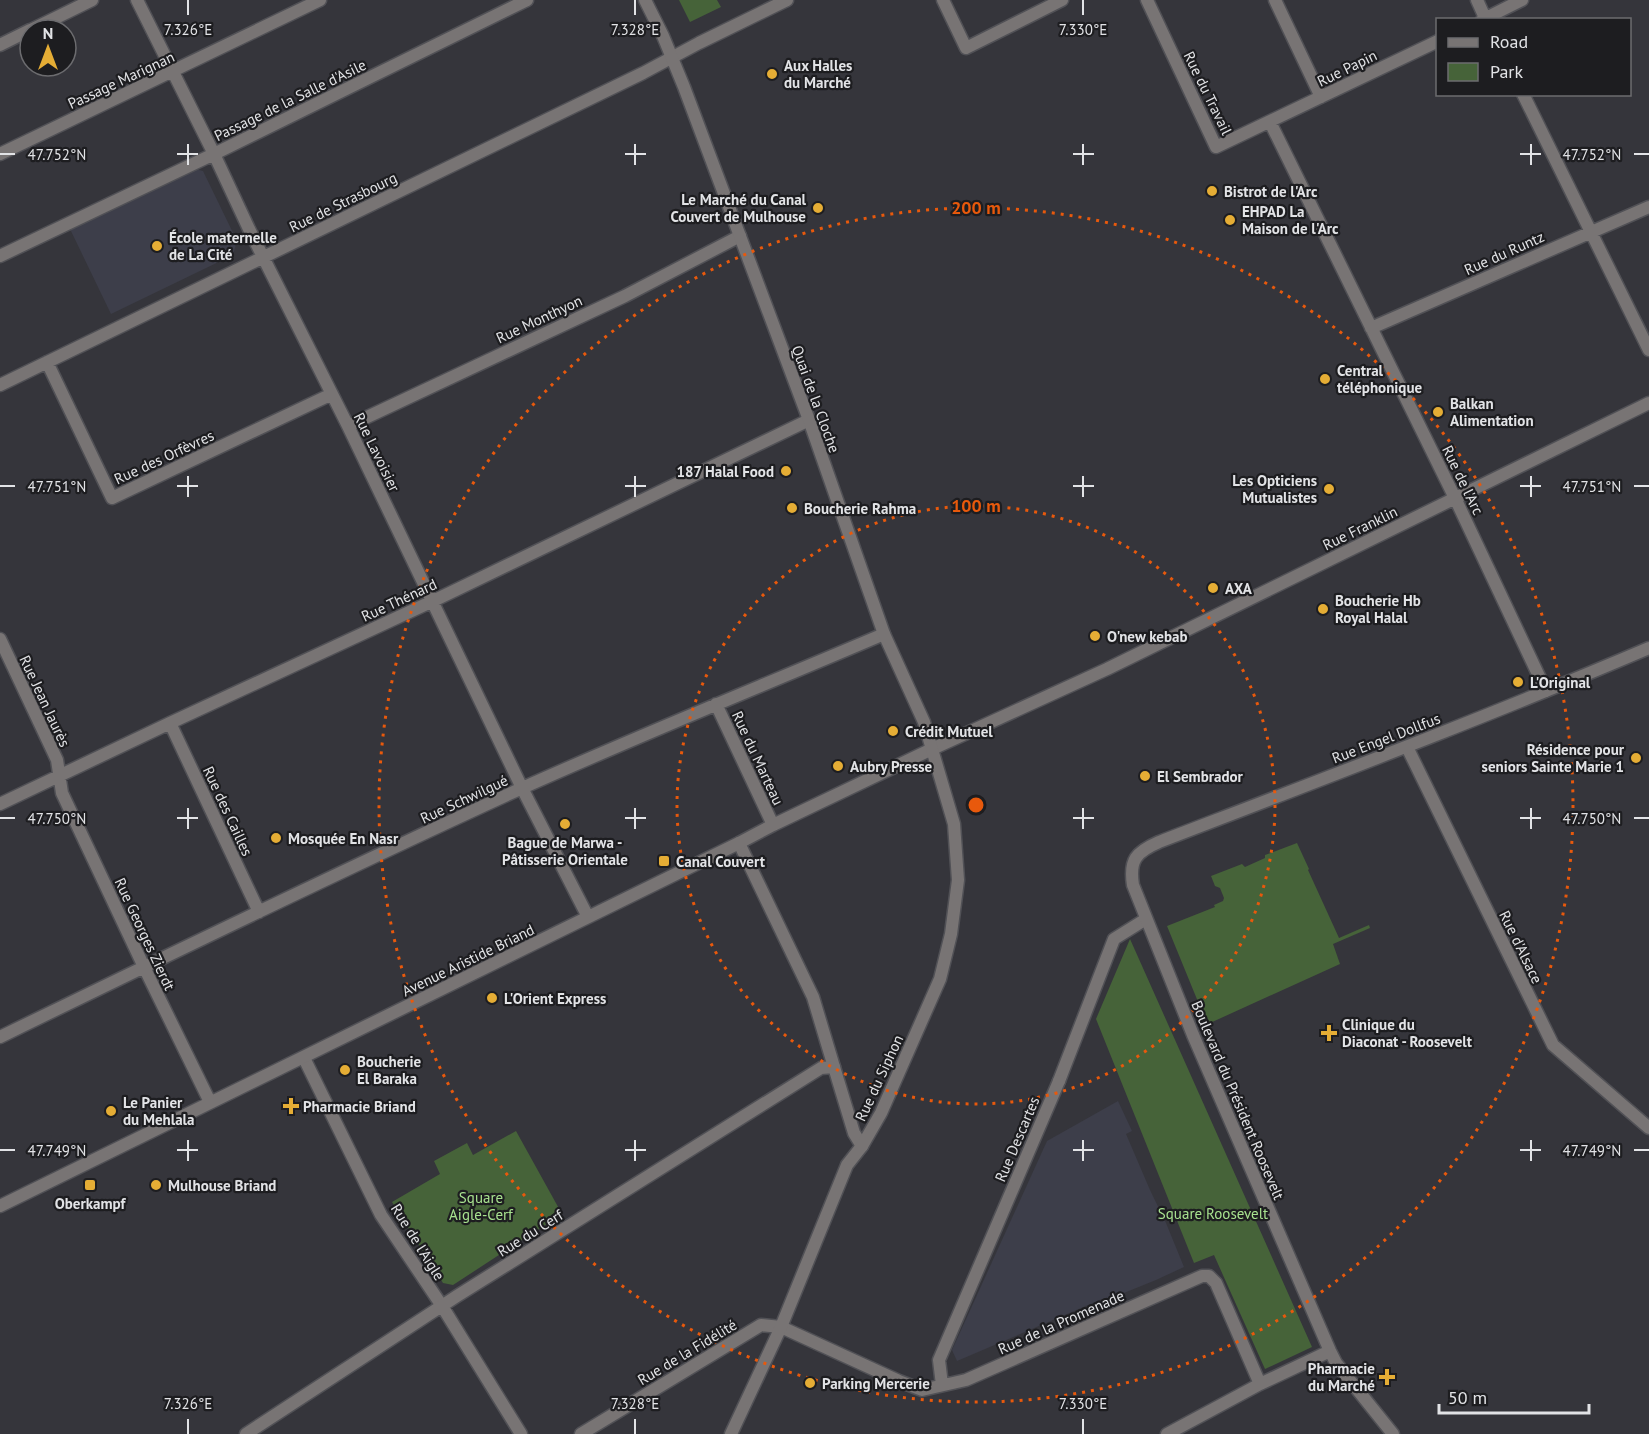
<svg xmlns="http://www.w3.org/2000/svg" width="1649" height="1434" font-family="'PT Sans',sans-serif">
<rect width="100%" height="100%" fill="#35353b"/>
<!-- built -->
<path fill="#3d3e4a" d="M195 169 203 171 237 241 233 255 111 314 70 229Z
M1118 1101 1132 1131 1126 1134 1150 1190 1166 1223 1184 1267 1156 1280 1104 1301 1102 1299 957 1361 952 1350 1047 1141Z"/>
<!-- green -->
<path fill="#466339" d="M679 0H717L721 7 690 22Z
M1297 843 1309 869 1308 870 1339 938 1369 925 1370 928 1333 944 1340 964 1210 1023 1205 1014H1203L1167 926 1215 907 1214 905 1223 901 1224 898 1220 888 1215 886 1211 876 1242 864 1245 867 1265 858V855Z
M1130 939 1312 1347 1265 1369 1214 1255 1194 1263 1096 1019Z
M516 1131 562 1214 453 1285 443 1283 392 1202 440 1174 434 1161 467 1143 473 1155Z"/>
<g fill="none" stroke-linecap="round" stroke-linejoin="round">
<defs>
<path id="pedestrian" d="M739 843 813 997 834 1067
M304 1058 381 1215 442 1306
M1059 1081 1114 939 1146 919"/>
<path id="minor" d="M137 0 214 154 249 229 348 426 522 788 588 917
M943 0 966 48 1062 0
M1147 0 1216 147 1438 41
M1275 0 1321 97
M1477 0 1486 20
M1482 20 1522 0
M31 30 92 0
M0 45 30 30
M1523 94 1649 350
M1270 122 1455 498 1546 691
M0 154 320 0
M0 256 214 154 527 0
M1371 328 1649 207
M47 362 112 498 332 394
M0 385 643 73 699 43 787 0
M348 426 625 296 740 236
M0 639 57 760 62 793 144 967 210 1102
M716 704 773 825
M170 723 259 912
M1407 747 1553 1045 1649 1128
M0 804 170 723 433 601 809 420
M0 1037C172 953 345 869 520 789 640 735 762 686 884 634
M0 1206C246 1085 492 964 739 843L773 825 932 749 1107 669 1649 403
M442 1306 521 1434
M942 1385 939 1360 1059 1081
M246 1434 457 1296 821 1068 834 1067 854 1133 862 1146
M581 1434 761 1325 781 1327 899 1381 922 1390 966 1380 1202 1276H1209L1216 1283 1260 1384
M1167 1434 1260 1384 1330 1351
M1393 1434 1336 1363 1330 1351 1193 1035 1133 885C1129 860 1136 852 1159 842 1323 779 1487 717 1649 648"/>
<path id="tertiary" d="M645 0 663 36 684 87 809 420 884 634 924 722 954 824 958 880 951 934 940 979 881 1113 862 1146 847 1165 781 1327 731 1434"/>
</defs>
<!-- pedestrian casing -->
<use href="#pedestrian" stroke="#515156" stroke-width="15"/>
<!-- minor casing -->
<use href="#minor" stroke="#515156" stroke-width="15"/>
<!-- tertiary casing -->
<use href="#tertiary" stroke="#515156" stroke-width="15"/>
<!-- pedestrian -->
<use href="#pedestrian" stroke="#787474" stroke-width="12"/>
<!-- minor -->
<use href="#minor" stroke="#787474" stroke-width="12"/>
<!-- tertiary -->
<use href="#tertiary" stroke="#787474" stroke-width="12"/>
</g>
<!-- ticks -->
<path fill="none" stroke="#e2e3e6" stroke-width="2" d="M188 0V15M635 0V15M1083 0V15M188 144V165M635 144V165M1083 144V165M1531 144V165M0 154H15M177 154H198M625 154H646M1073 154H1094M1520 154H1541M1634 154H1649M188 476V497M635 476V497M1083 476V497M1531 476V497M0 486H15M177 486H198M625 486H646M1073 486H1094M1520 486H1541M1634 486H1649M188 808V829M635 808V829M1083 808V829M1531 808V829M0 818H15M177 818H198M625 818H646M1073 818H1094M1520 818H1541M1634 818H1649M188 1140V1161M635 1140V1161M1083 1140V1161M1531 1140V1161M0 1150H15M177 1150H198M625 1150H646M1073 1150H1094M1520 1150H1541M1634 1150H1649M188 1419V1434M635 1419V1434M1083 1419V1434"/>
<!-- distance rings -->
<g fill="none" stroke="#e8590c" stroke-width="3" stroke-dasharray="3 6">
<circle cx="976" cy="805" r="299"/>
<circle cx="976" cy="805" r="597"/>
</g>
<!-- markers -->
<g fill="#e5ad35" stroke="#1d1d20" stroke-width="2">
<circle cx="772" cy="74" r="6"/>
<circle cx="1212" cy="191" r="6"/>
<circle cx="818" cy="208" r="6"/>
<circle cx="1230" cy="220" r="6"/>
<circle cx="157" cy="246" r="6"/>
<circle cx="1325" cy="379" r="6"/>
<circle cx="1438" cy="412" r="6"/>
<circle cx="786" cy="471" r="6"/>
<circle cx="1329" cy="489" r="6"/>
<circle cx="792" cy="508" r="6"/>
<circle cx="1213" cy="588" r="6"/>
<circle cx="1323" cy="609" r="6"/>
<circle cx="1095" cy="636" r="6"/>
<circle cx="1518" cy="682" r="6"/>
<circle cx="893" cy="731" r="6"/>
<circle cx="1636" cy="758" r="6"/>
<circle cx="838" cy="766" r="6"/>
<circle cx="1145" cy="776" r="6"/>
<circle cx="565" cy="824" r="6"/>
<circle cx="276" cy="838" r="6"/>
<rect x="658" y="855" width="12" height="12" rx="3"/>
<circle cx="492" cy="998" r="6"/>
<path d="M1326 1024h6v6h6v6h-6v6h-6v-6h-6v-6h6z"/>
<circle cx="345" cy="1070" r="6"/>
<path d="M288 1097h6v6h6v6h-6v6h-6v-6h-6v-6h6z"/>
<circle cx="111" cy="1111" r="6"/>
<rect x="84" y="1179" width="12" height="12" rx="3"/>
<circle cx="156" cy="1185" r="6"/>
<path d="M1384 1368h6v6h6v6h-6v6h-6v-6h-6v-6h6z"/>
<circle cx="810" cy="1383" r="6"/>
</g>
<g text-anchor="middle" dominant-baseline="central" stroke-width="4.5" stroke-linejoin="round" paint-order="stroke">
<!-- poi labels -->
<g font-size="15" font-weight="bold" fill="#e2e3e6" stroke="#1d1d20" text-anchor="start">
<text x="784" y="65">Aux Halles<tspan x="784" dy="17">du Marché</tspan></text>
<text x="1224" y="191">Bistrot de l'Arc</text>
<text x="806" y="199" text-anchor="end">Le Marché du Canal<tspan x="806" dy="17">Couvert de Mulhouse</tspan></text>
<text x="1242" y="211">EHPAD La<tspan x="1242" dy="17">Maison de l'Arc</tspan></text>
<text x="169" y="237">École maternelle<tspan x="169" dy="17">de La Cité</tspan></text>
<text x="1337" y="370">Central<tspan x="1337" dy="17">téléphonique</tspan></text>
<text x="1450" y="403">Balkan<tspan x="1450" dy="17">Alimentation</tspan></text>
<text x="774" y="471" text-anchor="end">187 Halal Food</text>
<text x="1317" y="480" text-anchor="end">Les Opticiens<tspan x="1317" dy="17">Mutualistes</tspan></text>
<text x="804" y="508">Boucherie Rahma</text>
<text x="1225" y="588">AXA</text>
<text x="1335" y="600">Boucherie Hb<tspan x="1335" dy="17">Royal Halal</tspan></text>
<text x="1107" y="636">O'new kebab</text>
<text x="1530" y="682">L'Original</text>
<text x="905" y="731">Crédit Mutuel</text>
<text x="1624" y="749" text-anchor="end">Résidence pour<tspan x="1624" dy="17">seniors Sainte Marie 1</tspan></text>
<text x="850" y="766">Aubry Presse</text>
<text x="1157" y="776">El Sembrador</text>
<text x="288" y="838">Mosquée En Nasr</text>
<text x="565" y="842" text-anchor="middle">Bague de Marwa -<tspan x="565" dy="17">Pâtisserie Orientale</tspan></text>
<text x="676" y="861">Canal Couvert</text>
<text x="504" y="998">L'Orient Express</text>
<text x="1342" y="1024">Clinique du<tspan x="1342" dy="17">Diaconat - Roosevelt</tspan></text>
<text x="357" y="1061">Boucherie<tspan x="357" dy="17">El Baraka</tspan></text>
<text x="123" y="1102">Le Panier<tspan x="123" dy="17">du Mehlala</tspan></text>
<text x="303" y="1106">Pharmacie Briand</text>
<text x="168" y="1185">Mulhouse Briand</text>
<text x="90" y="1203" text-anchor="middle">Oberkampf</text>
<text x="1375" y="1368" text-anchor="end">Pharmacie<tspan x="1375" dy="17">du Marché</tspan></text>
<text x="822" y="1383">Parking Mercerie</text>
</g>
<!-- street labels -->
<g font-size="15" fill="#e2e3e6" stroke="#1d1d20">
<text transform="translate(1347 68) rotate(-26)">Rue Papin</text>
<text transform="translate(121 80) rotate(-25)">Passage Marignan</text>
<text transform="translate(1208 93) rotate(64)">Rue du Travail</text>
<text transform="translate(290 100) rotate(-26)">Passage de la Salle d'Asile</text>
<text transform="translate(343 202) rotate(-26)">Rue de Strasbourg</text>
<text transform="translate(1504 253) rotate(-24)">Rue du Runtz</text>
<text transform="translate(539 319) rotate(-25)">Rue Monthyon</text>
<text transform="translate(816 399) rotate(70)">Quai de la Cloche</text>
<text transform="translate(377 452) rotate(64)">Rue Lavoisier</text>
<text transform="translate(164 457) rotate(-25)">Rue des Orfèvres</text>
<text transform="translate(1463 480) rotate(64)">Rue de l'Arc</text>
<text transform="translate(1360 528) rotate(-26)">Rue Franklin</text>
<text transform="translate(399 600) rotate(-25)">Rue Thénard</text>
<text transform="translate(45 701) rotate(65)">Rue Jean Jaurès</text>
<text transform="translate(1386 738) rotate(-21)">Rue Engel Dollfus</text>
<text transform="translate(758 758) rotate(65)">Rue du Marteau</text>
<text transform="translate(464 799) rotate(-25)">Rue Schwilgué</text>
<text transform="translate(228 811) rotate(65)">Rue des Cailles</text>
<text transform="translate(145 934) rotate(65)">Rue Georges Zierdt</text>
<text transform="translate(1521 947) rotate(64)">Rue d'Alsace</text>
<text transform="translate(468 960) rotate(-26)">Avenue Aristide Briand</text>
<text transform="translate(879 1078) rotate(-65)">Rue du Siphon</text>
<text transform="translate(1238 1100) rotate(67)">Boulevard du Président Roosevelt</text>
<text transform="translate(1017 1139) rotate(-67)">Rue Descartes</text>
<text transform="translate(530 1233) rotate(-32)">Rue du Cerf</text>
<text transform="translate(418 1242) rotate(58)">Rue de l'Aigle</text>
<text transform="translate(1061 1322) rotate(-24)">Rue de la Promenade</text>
<text transform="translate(687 1352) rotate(-31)">Rue de la Fidélité</text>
</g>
<!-- park labels -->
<g font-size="15" fill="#a8e28f" stroke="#1d1d20">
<text x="481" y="1197">Square<tspan x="481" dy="17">Aigle-Cerf</tspan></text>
<text x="1213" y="1213">Square Roosevelt</text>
</g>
</g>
<g font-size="15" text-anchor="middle" fill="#e2e3e6" stroke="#1d1d20" stroke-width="4.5" stroke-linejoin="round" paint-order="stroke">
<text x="188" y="35">7.326°E</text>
<text x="635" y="35">7.328°E</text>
<text x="1083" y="35">7.330°E</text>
<text x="57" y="160">47.752°N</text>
<text x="1592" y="160">47.752°N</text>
<text x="57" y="492">47.751°N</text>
<text x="1592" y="492">47.751°N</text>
<text x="57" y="824">47.750°N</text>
<text x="1592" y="824">47.750°N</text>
<text x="57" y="1156">47.749°N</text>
<text x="1592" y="1156">47.749°N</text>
<text x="188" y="1409">7.326°E</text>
<text x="635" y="1409">7.328°E</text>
<text x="1083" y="1409">7.330°E</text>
</g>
<circle cx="976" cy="805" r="9" fill="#e8590c" stroke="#1d1d20" stroke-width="3"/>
<g font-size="18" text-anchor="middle" font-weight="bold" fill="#e8590c" stroke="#1d1d20" stroke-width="4.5" stroke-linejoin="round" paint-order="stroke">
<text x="976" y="214">200 m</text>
<text x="976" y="512">100 m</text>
</g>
<!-- legend -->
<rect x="1436" y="18" width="195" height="78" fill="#1d1d20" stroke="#6c6c6f" stroke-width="1.5"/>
<rect x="1448" y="38" width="30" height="9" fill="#787474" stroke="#6c6c6f" stroke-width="1.5"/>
<text x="1490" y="48" font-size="18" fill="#e2e3e6">Road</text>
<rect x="1448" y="63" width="30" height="18" fill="#466339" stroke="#6c6c6f" stroke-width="1.5"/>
<text x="1490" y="78" font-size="18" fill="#e2e3e6">Park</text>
<!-- north arrow -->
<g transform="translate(48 48)"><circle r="28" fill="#1d1d20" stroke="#6c6c6f" stroke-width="1.5"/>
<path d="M0-4.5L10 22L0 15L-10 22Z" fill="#e5ad35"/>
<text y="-9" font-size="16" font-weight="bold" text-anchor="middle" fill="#e2e3e6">N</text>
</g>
<!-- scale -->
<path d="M1439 1404v9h150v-9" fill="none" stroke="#e2e3e6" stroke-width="3"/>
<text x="1448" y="1404" font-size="18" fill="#e2e3e6" stroke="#1d1d20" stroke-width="4.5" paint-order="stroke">50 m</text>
</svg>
